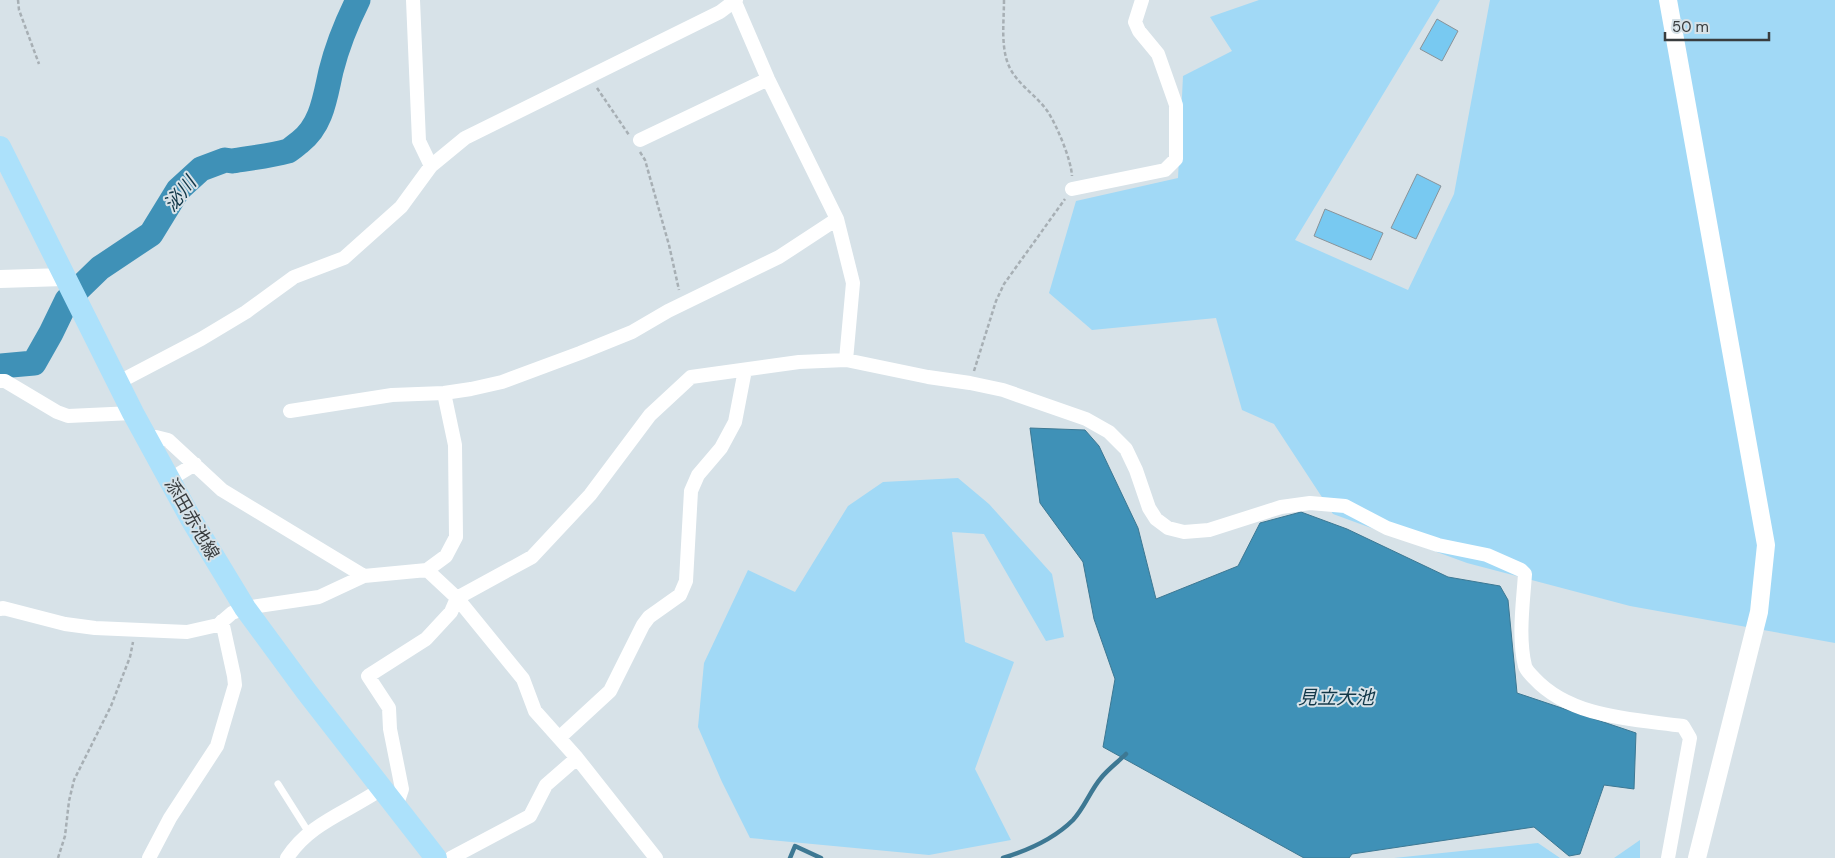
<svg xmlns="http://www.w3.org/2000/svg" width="1835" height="858" font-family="'DM Sans','Noto Sans JP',sans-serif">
<rect width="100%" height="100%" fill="#d7e2e8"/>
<!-- green -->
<path fill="#a1d9f6" d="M1259 0H1440L1295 240 1408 290 1454 194 1490 0H1835V643L1630 606 1467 563 1333 514 1274 424 1242 410 1216 318 1092 330 1049 293 1076 201 1178 178 1183 76 1232 51 1210 17Z
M958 478 989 504 1052 574 1064 637 1046 641 984 534 952 532 965 642 1014 662 975 769 1011 840 929 855 750 838 722 782 698 727 704 663 748 570 795 592 848 506 883 482Z
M1640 840V858H1614Z
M1538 843 1560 858H1394Z"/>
<!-- water -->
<path fill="#3f91b7" stroke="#3d7893" d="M1030 428 1085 430 1099 446 1138 528 1156 599 1238 566 1260 523 1301 512 1347 529 1448 577 1500 586 1508 600 1517 693 1636 733 1634 789 1604 785 1580 854 1569 856 1534 827 1352 854 1349 858H1304L1103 747 1115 679 1094 619 1083 562 1040 503Z"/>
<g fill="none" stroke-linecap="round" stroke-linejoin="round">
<!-- stream -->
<path stroke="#3d7893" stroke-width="4.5" d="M790 858 795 846 821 858
M1003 858C1029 850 1054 839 1073 820 1085 807 1090 791 1101 778 1108 769 1118 762 1126 754"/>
<!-- river -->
<path stroke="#3f91b7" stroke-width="25" d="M0 366 34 363 51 333 67 300 100 268 151 234 178 190 201 169 225 160 232 161C250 158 270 156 288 151 292 149 296 145 300 142 322 125 325 97 331 71 337 47 347 22 358 0"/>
</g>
<!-- building -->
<path fill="#78c9f1" stroke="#899399" d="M1437 19 1458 31 1442 61 1420 49Z
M1417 174 1441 186 1416 239 1391 228Z
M1325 209 1383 233 1371 260 1314 236Z"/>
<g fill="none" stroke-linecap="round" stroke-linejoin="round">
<!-- path -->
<path stroke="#a7afb4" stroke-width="2.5" stroke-dasharray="4 2.5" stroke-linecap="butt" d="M18 0 19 10 39 64
M1004 0C1004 20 1001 42 1007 61 1014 83 1036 94 1048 112 1057 126 1071 159 1072 176
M597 88 629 135
M640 152 645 160 669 245 679 290
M974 371 996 301 1004 284 1065 199
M58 858 65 836 69 801 74 780 111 706 130 657 133 642"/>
<!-- service -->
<path stroke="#fff" stroke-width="7" d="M278 784 309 833"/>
<!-- minor -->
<path stroke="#fff" stroke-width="14" d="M413 0 419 141 431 166
M734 0 768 79 837 219 853 283 846 360
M640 140 768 79
M1072 189 1165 170 1176 159V105L1158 54 1139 31 1135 22 1142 0
M0 381H5L57 412 68 416 133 413
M119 382 201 339 246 312 294 277 344 258 401 207 431 166 465 138 720 12 736 0
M290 411 392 395 444 393 471 389 502 382 580 353 632 332 668 311 779 257 837 219
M147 440 156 437 168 440 222 490 364 576
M169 480 195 464
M427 570 457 598 523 679 535 711 577 758 656 858
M0 609 3 608 65 624 95 628 187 632 218 625 232 613 245 608 319 597 364 576 427 570 446 556 456 537 455 445 444 393
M559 738 610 691 643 625 649 617 680 595 686 581 691 491 698 475 721 448 735 422 745 370
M396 807 402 789 390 729 389 708 368 676 426 639 451 612 457 598 532 557 590 495 650 415 691 377 799 362 846 360 928 377 970 383 1003 390 1086 419 1109 432 1126 449 1136 470 1149 508 1156 519 1168 528 1184 532 1209 530 1281 507 1310 503 1345 506 1387 528 1438 545 1487 555 1521 570 1525 574C1523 604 1518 637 1525 666 1526 670 1530 674 1534 678 1571 718 1633 719 1683 726L1690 738 1668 858
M149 858 170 818 217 746 235 685 234 676 222 621
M287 858C309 823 348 812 381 789
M451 858 530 816 546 785 577 758"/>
<!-- tertiary -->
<path stroke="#fff" stroke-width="18" d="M1668 0 1766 545 1759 612 1697 858
M0 279 64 277"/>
<!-- primary -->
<path stroke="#ace1fb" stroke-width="22" d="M0 147 133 413 191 519 245 608 306 691 436 858"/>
</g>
<g text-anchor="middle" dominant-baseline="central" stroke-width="4" stroke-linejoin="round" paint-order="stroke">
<!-- street labels -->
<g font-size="18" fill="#393d3f" stroke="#d7e2e8">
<text transform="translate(192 519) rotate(60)">添田赤池線</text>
</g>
<!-- water labels -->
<g font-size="19" font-style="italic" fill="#123748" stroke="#d7e2e8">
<text transform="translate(180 194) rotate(-51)">泌川</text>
<text x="1336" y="697">見立大池</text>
</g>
</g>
<!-- scale -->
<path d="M1665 32v8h104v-8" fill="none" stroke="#393d3f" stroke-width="2.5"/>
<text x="1672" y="32" font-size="15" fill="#393d3f" stroke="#d7e2e8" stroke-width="4" paint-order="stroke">50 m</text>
</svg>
